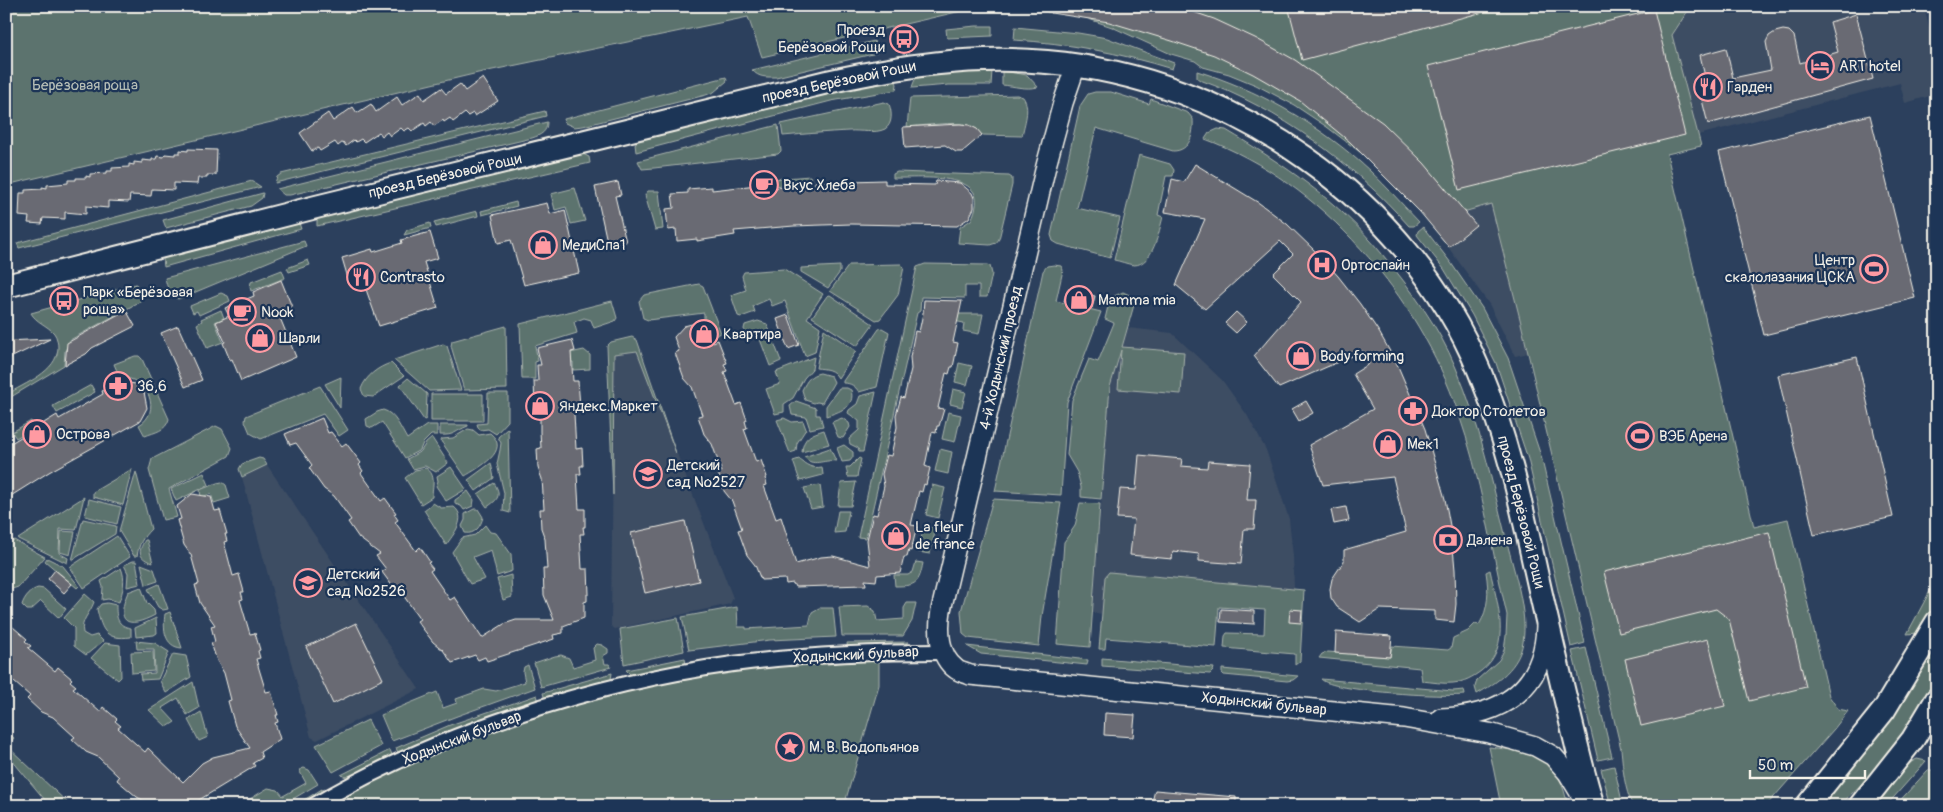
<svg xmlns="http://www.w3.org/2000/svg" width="1943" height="812" font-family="Pangolin,sans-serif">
<rect width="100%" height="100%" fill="#2c405d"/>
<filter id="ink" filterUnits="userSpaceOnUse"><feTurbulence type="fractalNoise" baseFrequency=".02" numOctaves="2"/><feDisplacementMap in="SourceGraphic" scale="10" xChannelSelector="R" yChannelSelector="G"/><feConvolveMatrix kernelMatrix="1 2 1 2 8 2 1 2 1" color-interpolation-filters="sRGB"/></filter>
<g filter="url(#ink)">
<!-- built -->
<path fill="#3e4d64" d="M1691 6H1924L1937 62V94L1905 103 1900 83 1698 135 1672 35Z
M1491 204 1520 319 1528 353 1515 356 1489 304 1446 244 1436 220Z
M1128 328 1172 333 1222 380 1247 415 1266 450 1289 519 1293 556 1294 590 1194 581 1132 616 1093 613 1110 387Z
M637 351 733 598 730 604 615 629 611 626 614 354Z
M267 465 419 689 317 740 311 737 242 477Z"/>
<!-- green -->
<path fill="#5c736e" stroke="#a8b2ab" d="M6 6H983L762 57 748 17 478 73 6 185Z
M1046 6H1691L1672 35 1701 146 1667 154 1754 527 1788 519 1829 696 1838 709 1848 711 1834 729 1766 806H1633C1624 789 1623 768 1621 749L1520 319 1491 204 1436 220 1399 189 1365 156 1327 127 1294 105 1256 85 1229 74 1203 67 1195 61 1171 54 1112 27 1080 16 1047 12Z
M976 26H992V36L947 38 946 29Z
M1015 27 1078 33 1107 38 1174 63 1172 69C1120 53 1068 43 1014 40Z
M874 41 877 53 776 77C766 77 759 78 752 70Z
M992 71 991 85H949L912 88C914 79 917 76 925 73Z
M1002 71 1027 75 1038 87C1025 90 1015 86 1002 85Z
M1197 71C1256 89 1313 121 1360 162 1381 180 1400 202 1419 222L1414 226H1409C1353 163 1280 109 1200 80L1197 78Z
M726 77 727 81 714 92 706 95 583 126 574 127 565 123 564 119Z
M895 80 897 84 896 90 831 101 636 152 635 144 639 138 828 89Z
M1095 92H1111L1149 104 1151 99 1188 113 1193 119C1194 134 1190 151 1173 151L1096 128 1077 208 1120 218 1110 258 1058 244 1053 241 1051 235 1080 106 1088 94Z
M1017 95 1023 97C1031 108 1024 124 1022 136L982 135C978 131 975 127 969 125 956 121 922 126 907 127L910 98Z
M884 102 889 104C892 112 893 124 885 129 875 134 860 130 849 131 827 132 805 134 783 136L781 124Z
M545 111 546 116 275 183 277 177 281 174Z
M547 122C547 132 541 135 532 138L290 195H284L277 189Z
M778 125 781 151 778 154 654 168 642 169 638 161Z
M1218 129 1226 130C1283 164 1340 202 1382 254 1411 289 1439 327 1456 368 1480 424 1492 483 1507 542 1514 572 1528 612 1523 642 1519 667 1498 682 1477 694L1475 687 1477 680 1499 660 1504 650 1506 636 1507 615C1491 547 1481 477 1458 412 1419 297 1322 182 1205 139L1209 133Z
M574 153 583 154 589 157 590 163 317 226V221L319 216Z
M1139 155 1170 164 1174 170 1173 176H1166L1158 215 1163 217C1159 231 1153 265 1134 265 1127 264 1120 261 1114 260Z
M897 172 1009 176 1012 178V185L999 239 996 243 990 245 958 243 960 227 971 220C997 169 921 179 893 178V174Z
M810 176 812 183 771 186V181L773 179Z
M252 181 261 187 19 248 17 243Z
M575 188 585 221 571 224 566 207 555 210 551 194Z
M648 191H659L663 229 655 230 645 195Z
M263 193 262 198 251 206 166 228 163 220Z
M516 202 517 206 482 215 481 211Z
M477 211 478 216 436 227 434 222Z
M294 220 299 223 301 229 164 267 163 259 166 254Z
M430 223 431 228 404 235 407 230Z
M1423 227 1451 263 1482 308 1508 358 1541 456 1585 643 1571 647 1528 459 1496 363 1472 315 1444 269 1417 235 1418 231Z
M304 241 306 246 186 296 178 299C169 295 167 287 165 278Z
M308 260 310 265 289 272 287 268Z
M901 264 904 267 898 295 880 319 876 320 830 291 849 265Z
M925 264 987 265 990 266 992 274 987 297H979V286H965V298L921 297 920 311 917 313 866 538 858 537 916 271 917 267Z
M1054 265 1061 266 1063 270 1056 301 1101 312 1067 402 1061 495 995 491 1043 271 1047 266Z
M840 266V272L828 288 801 272V268Z
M784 269 823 294 807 318 820 327 815 352 805 356 785 301 772 306 769 299 753 306 755 312 741 317 738 316 731 295 746 290 742 276 744 272Z
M282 270 285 278 251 291 250 287 251 282Z
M136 284 141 301 70 340 65 351 64 365 6 400V395C25 383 57 372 58 348 58 343 57 337 54 333 47 325 36 322 31 313Z
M699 284 703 286 721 333 715 336 709 322 704 321V313L648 320 643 318 639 301 644 295Z
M1123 292 1136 298 1122 347 1184 352 1181 394 1118 389 1121 350 1110 387 1101 499 1081 497V487L1077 472 1067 455 1072 400 1089 359 1098 362 1114 323 1105 319 1110 298Z
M221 293 228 296 230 301 199 315 197 311 193 313 190 306Z
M830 295 873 324 857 346 812 317 827 296Z
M612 301 617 318 615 321 594 328 591 320 584 318 574 322 577 333 535 346 538 361 535 362V379H522L520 324Z
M221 310 224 318 215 322 223 342 207 348 197 324 202 321 201 319Z
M949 314H983L979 334 963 331 964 323 948 320Z
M758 321 767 324 781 361 770 366 758 334 747 338 744 329 745 325Z
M506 326 507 389 464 390 451 346 452 341Z
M882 328 889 332 877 387 859 392C855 386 851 383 843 383V381L879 329Z
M824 329 856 351 838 378C833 369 826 369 816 368Z
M632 337 637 340 676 453 637 351 614 354 613 495 607 346 611 342Z
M443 344 447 346 461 390 429 391 394 360Z
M584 350 590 355V369L573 370V362H562L565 354Z
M135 356H139L142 359 169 419C166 431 155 432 145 436L139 425C162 413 149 376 120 378L114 364Z
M814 357 812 369 804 378 793 398 784 404V412L775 414 766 389 780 384 776 372Z
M391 363 404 376 373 397 364 396 361 389C366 376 378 367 391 363Z
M959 363 972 366 967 385 955 382Z
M820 373 831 376 834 382 822 403 817 402 814 403 805 400 802 390C807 380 810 375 820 373Z
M341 377 340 408 325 384Z
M408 378 427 394 426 419 424 420 400 385Z
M91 385 95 392 57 413 53 406Z
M320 386 348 430 339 436 323 414 261 439 250 433 245 421 246 416Z
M839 388H847L851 390C856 407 839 412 826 416V406Z
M953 389 966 392 962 407 950 404Z
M876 392 863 452H859L858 448 850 444 849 439 859 430V421L848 413 849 410 857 404 860 396Z
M488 393H508V421L496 434 488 429 480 430 478 427 477 424 487 423Z
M431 394H483V421H431Z
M796 401 816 408V415H820L823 426 810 429 806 417 792 415 790 406Z
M383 410C395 413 401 429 407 439L427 425H437V435H431L423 443 420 450 405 458 382 422 372 428 367 426 366 419 377 412Z
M948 412 961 415 955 442 942 439Z
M784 418 792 422 803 421 806 429 797 443 796 451 790 453 777 420Z
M842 418 849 423 850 427 843 438 838 437 832 422Z
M31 421 34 427 16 438 12 432Z
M440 425H468V426C455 431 455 436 440 435Z
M216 426 222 429 232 448 229 456 169 489 177 517 163 520 149 470 152 459Z
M508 428 510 513 503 511 504 493 497 464 500 450 501 443 498 437Z
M468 429 473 430 479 435 490 433C512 451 478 468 465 476L441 441 442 439 453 438Z
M824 430 829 444 802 452C803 437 811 434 824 430Z
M432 438 448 463 436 472 425 466 413 469 407 459 421 451 426 443Z
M844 445 853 452V457L850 461 842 462 837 448Z
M830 448 836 461C823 459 813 468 804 457Z
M940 449 952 452 948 474 935 471Z
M259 458 263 459 267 465 242 477 239 469 242 464Z
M859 458 861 459 857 477H848L846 467H850Z
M799 459C806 465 812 469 822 467L823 475 800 481 793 461Z
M491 463 494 478 476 491 468 480Z
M451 467 466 489 446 501 436 486 438 481 437 476Z
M426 468C437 475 432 486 432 497L421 504 405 478 415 470Z
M132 469 123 505 93 497V492Z
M136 472 151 529C142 538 139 544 137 556H134L119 531Z
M204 473 209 485 176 501 171 489Z
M222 482 226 485 230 498 214 503 211 494 201 497 200 490 217 483Z
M856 482 851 506H838L841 483Z
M494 483C502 495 498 500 487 507L478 494Z
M820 485 823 507 811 509 804 488Z
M932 485 945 488 938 518 926 515Z
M468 491 474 500 473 506 464 510 461 506 455 504V500Z
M84 497 76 530 60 529 59 553 68 558 67 563 18 539Z
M89 499 121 507 117 524 85 516Z
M993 499 1061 503 1042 616 1039 646 968 638 963 634 961 611Z
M433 503 441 508 454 507C468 518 453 535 446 545L424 510Z
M1080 503 1100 504 1090 647 1057 644 1064 542 1075 526Z
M474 509H478L483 517C481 526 475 535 465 533L462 526 465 520V514Z
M838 511H849L845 532 834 533Z
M83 519 116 526 115 534 72 560Z
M485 525 490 532 496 533 511 554 512 571 497 576 491 550 473 557 485 579 470 584 452 552 462 538 475 535Z
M924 525 936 528 930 554 918 552Z
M61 531 75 532 70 555 60 552Z
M117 536 130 557 84 588 70 567Z
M14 540 45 557 18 587 12 589 6 588V545Z
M145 540H147L153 563C139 558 137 553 145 540Z
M47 558 63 566 79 586 77 588 45 561Z
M133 561H136L140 584 127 587 128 573 124 565Z
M916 562 923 563C919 583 917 586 895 586L894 575H908L913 572Z
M141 564 154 569 158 581 146 585Z
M121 568C126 579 123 591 119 602L108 599 102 600 103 587 101 581Z
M1490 570C1497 603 1513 647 1481 671 1473 677 1464 682 1453 683 1443 684 1432 682 1422 681L1420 668 1319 658 1322 654 1328 652 1390 657 1392 646 1448 650 1451 648 1453 638 1468 631 1475 624 1479 625C1489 608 1489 591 1486 572Z
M1109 572 1304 590 1300 661 1295 665V654L1224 648 1225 636 1227 633 1264 634 1265 610 1219 607 1216 647 1106 638 1105 649H1099L1105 577Z
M511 575 512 597 503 600 497 579Z
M1937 578C1937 600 1935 617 1918 633L1907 634Z
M159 584 168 609 163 610 158 607 148 589Z
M141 587 147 603 154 610 155 615C127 630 115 622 128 592Z
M38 588 44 589 66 609 59 618 41 601 31 610H27L22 605C24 598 30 590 38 588Z
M85 594 94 602C90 614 80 620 83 633L90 637 97 635 103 641 86 655 74 646V628L64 618Z
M107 603 116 605C116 617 117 626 131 628V637C106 640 102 632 97 609L101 604Z
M907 603H916L912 621 903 636H842L839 607 868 606 875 611 877 621 904 619V608Z
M737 607 738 627H746V629L809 625 812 612 819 608H833L836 637 770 640 689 650 682 617Z
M170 612 182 648C164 647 163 628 165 614Z
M156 618 157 633 154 635 136 637 135 628Z
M678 618 684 651 624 664 620 629Z
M136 641 155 643 169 652 158 679 141 680 140 674 155 673 154 649H137Z
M1937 641V680L1930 693 1905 732 1880 766 1839 806H1816Z
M909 642 900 647 848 650 847 643Z
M105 643 120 645 121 677 118 680 91 658Z
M597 644 602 645 608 649V653L603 656 605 664H609L611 667 541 687 534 663 555 656 561 655 569 658 573 667 595 660 593 648Z
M967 646 1088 660 1087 665 981 654Z
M1586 648 1612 757 1598 760 1572 651Z
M153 651 154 671 132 673 131 652Z
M173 654 186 656 191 677 166 693 160 681Z
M685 658 686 666 636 676 631 675 626 670Z
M1102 658 1214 668 1213 671 1210 674 1102 666Z
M879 661V685L844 806H324C349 793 373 780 398 768 505 718 629 682 747 669 791 663 835 662 879 661Z
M528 665 535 688 457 716 392 741 381 715 437 692 443 708 457 703 456 699 484 689 496 691 525 682 523 672 524 667Z
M1222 669 1298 676 1293 680 1287 681 1224 675 1222 673Z
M612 673 611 679 606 683 545 700 543 693Z
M1321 679 1453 691 1464 690 1465 695C1444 697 1332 692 1321 679Z
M193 682 199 708 187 715 178 698 162 708 175 722 167 727 149 710Z
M537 695 539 702 399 755 396 748 450 725Z
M201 712 208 737 199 741 188 720Z
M368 720 381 746 333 772 316 745Z
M6 731 14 738 7 746 71 806H50L6 753Z
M1489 747C1514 750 1543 753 1558 776 1563 785 1566 797 1568 806H1501Z
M390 750 393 757 349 778 341 775Z
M1917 759 1926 761 1886 806H1876C1886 792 1901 766 1917 759Z
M1614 766 1623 806H1611L1601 769Z
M304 768 309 770 318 784 281 806 240 805 268 788 278 790 283 796 306 783 300 772 301 769Z
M1928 770H1934L1937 779V802L1926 806H1895Z
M322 789 323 793 311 806H294Z"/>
<!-- building -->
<path fill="#696a73" stroke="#f4f1e8" d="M1052 6H1176L1214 19 1255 38 1295 60 1383 123 1424 163 1476 225 1449 247 1420 212 1350 142 1300 101 1253 74 1214 55 1172 41 1109 22 1051 13Z
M1288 6H1491V10L1302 60Z
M1654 10 1685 135 1459 190 1428 66Z
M1856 14 1873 79 1708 124 1702 100 1710 98 1700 55 1726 48 1733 78 1771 70 1766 42 1769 36 1775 32 1783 30 1789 31 1794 36 1800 63 1838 52 1830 22Z
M483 78 498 101 475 116 473 113 468 116 465 113 453 122 450 118 444 122 443 120 434 126 431 122 426 126 424 123 412 131 409 128 404 131 401 128 390 136 387 132 382 136 379 132 364 142 361 139 356 142 354 140 346 146 343 142 338 146 335 142 320 151 318 148 312 151 300 133 328 113 333 121 353 107 357 113 371 104 376 112 397 97 402 105 420 93 424 100 441 88 446 94 460 84 465 91Z
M1870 115 1915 298 1764 335 1719 152Z
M960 124 969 125 977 129 982 135 962 152H956L945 145 905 148 903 127Z
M188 149 217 150 216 175H207V178H198L197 184 174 183V190L152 189 151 196 130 195 129 202 108 201V208L86 206V214L65 212V219L43 218 42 224 28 223 29 217 19 216 20 193H25V190L42 189V187L47 188V185L68 183V180H76V178H86V176L90 177V174L107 173V171H112V168L129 167V164L134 165V162L142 163V160L152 161V159H156L157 156 164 157 165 154 175 155V153H180V150L188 151Z
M1195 164 1259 203 1287 224 1314 250 1338 276 1360 304 1379 332 1397 364 1425 429 1445 499 1452 536 1455 570 1456 604 1454 622 1435 620V611L1380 609 1360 622 1337 607 1331 598 1330 589 1332 579 1344 561V550L1406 532 1393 477 1323 485 1309 445 1373 409 1353 374 1369 364 1363 351 1279 388 1254 356 1301 302 1273 274 1293 254 1280 241 1205 309 1176 285 1205 219 1165 212 1172 179 1184 182Z
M885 180V184L935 185 936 181 960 183 972 193 974 198V208L969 218 957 226 851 224 794 226 734 231 735 235 697 241V239L677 241 676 229 668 230 666 209 674 208 672 194 688 193V189L712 187V190L766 184 767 188 815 185V182Z
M618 182 621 195 615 196 626 242 608 246 595 187Z
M547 203 550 214 565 210 579 273 524 285 511 240 498 243 492 215Z
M430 232 438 258 424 262 438 308 379 326 363 281 350 285 342 258 372 249 373 252 402 243 401 240Z
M281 280 292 307 278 313 296 357 241 381 232 359 230 360 223 343 225 342 216 322 229 316 225 308 254 296 253 292Z
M1068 289 1095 296 1092 308 1064 301Z
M924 300 962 301 953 342 958 343 953 367H951L949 374 946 373 938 408 944 409 939 426H937L936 433 932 432 925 466 930 468 926 485 924 484 922 492 919 491 911 525 917 526 911 551 909 550 907 557H904L900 573 877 575 876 581 865 580 866 585 795 587 793 583 786 584 785 579 761 580 755 565 747 555 738 530 742 529 732 501 724 491 718 473 722 472 712 444 704 434 698 416 702 415 692 387 684 378 675 353 679 351 674 337 684 326 692 324 707 326 713 342 718 340 727 363 724 364 727 371 724 372 736 405 741 403 747 420 745 421 747 428 744 429 756 462 761 460 767 477 765 478 767 485 764 486 776 519 781 517 796 564 821 557 833 556 870 566 867 540 873 514 877 515 884 486 882 474 887 455 891 456 894 441 897 427 896 415 901 397 904 398 911 369 910 357 915 331 919 332 923 313Z
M126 310 135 326 92 348 86 354 65 365 67 343Z
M1236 312 1247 322 1236 333 1225 323Z
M788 315 799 345 788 349 777 319Z
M178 326 202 380 185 387 161 333Z
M50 339 6 360V341Z
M572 340 575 351 571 352 573 381H578L580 406H577L578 413 574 414 576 449 582 448 583 466H580L581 474H577L579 509H585V527H583L584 534H580L582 569H588L589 594H587V601L584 602V618L563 626V633L553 635 554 639 487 661 485 657 478 660 475 655 452 663 443 650 433 642 417 621 420 619 403 595 393 587 382 572 386 569 376 556 380 554 359 538 348 522 351 520 334 496 324 489 309 468 312 465 296 443 290 445 285 434 322 418 328 433 331 432 342 446 346 443 361 463 359 465 363 471 361 473 381 501 385 498 396 513 394 514 398 520 395 522 416 551 420 547 430 562 428 563 433 569 430 571 450 600 455 597 482 638 504 624 516 620H554L544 595 543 569H547L545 539 541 528 540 509H544L542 479 538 468 537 449 541 448 540 432V419L535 407 534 381H538L537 365H541L537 348Z
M1857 357 1893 517 1814 535 1778 375Z
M121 382 136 384 144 392 147 408 140 421 49 472 6 499V446L57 415 59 419 103 394 102 391Z
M1306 401 1313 413 1299 421 1292 409Z
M1139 455 1182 459 1181 466 1207 468 1208 461 1250 464 1247 500H1256L1254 529H1244L1241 564 1199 561V554L1173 551 1172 559 1130 555 1134 519 1117 518 1120 489 1136 490Z
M192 494 211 497 215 511 220 510 227 534H225L227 541 224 542 233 576 239 574 244 592H241L243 599 240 600 250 634 255 633 260 650 258 651 260 658 256 659 266 692 271 691 278 715H276L278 722 275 723 280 739 260 752 262 758 253 763 255 766 194 803 191 800 185 804 181 800 171 806H153L137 797 117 780 119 777 98 757 86 752 72 739 75 737 53 717 41 712 27 699 30 696 6 675V621L27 639 25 641 31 646 28 648 55 671 58 667 72 679 70 681 76 686 73 688 100 712 103 707 117 719 115 721 121 726 118 728 145 752 148 748 183 782 202 763 213 757 250 748 235 726 228 701 231 700 224 673 217 661 211 643 215 642 211 626 215 625 200 603 195 585 199 584 191 555 184 545 177 520 181 519 177 506Z
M1346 507 1349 521 1334 524 1331 510Z
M685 521 699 581 645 593 631 533Z
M1769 532 1806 687 1749 701 1729 619 1716 609 1619 633 1604 572Z
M55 570 72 584 64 593 48 579Z
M1221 609 1254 611V624L1220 622Z
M1290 609 1302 610 1301 623 1289 622Z
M356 623 383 679 333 704 306 647Z
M1336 632 1392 636 1390 657 1335 653Z
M1708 639 1725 706 1641 726 1625 659Z
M1105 713 1135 715 1133 737 1104 735Z
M1155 790 1236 797V806H1151Z"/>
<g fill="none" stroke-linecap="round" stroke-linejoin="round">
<defs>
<path id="pedestrian" d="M313 806C433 734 594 683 733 664 802 655 873 652 944 652"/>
<path id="minor" d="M1076 65 1063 103 1046 166 941 610C938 629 938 656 956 669 959 672 966 673 970 675L1404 718 1489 733 1535 746 1553 756 1568 773 1588 806
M1441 718C1500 716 1544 691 1546 626"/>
<path id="tertiary" d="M6 286 316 207 827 82C900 66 972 55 1047 62 1231 78 1407 198 1479 370 1506 435 1521 503 1536 572 1547 622 1559 672 1571 722 1578 750 1584 778 1593 806
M1807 806 1884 710 1937 622
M1860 806 1913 739 1937 699"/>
</defs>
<!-- pedestrian casing -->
<use href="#pedestrian" stroke="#f4f1e8" stroke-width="18"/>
<!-- minor casing -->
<use href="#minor" stroke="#f4f1e8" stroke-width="22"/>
<!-- tertiary casing -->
<use href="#tertiary" stroke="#f4f1e8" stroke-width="26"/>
<!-- pedestrian -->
<use href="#pedestrian" stroke="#1d3557" stroke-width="14"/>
<!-- minor -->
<use href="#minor" stroke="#1d3557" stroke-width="19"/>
<!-- tertiary -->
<use href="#tertiary" stroke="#1d3557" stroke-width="22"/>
</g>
</g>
<!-- icons -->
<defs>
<symbol id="bus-ring" viewBox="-11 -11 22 22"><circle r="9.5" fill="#1d3557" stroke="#ff9aa2" stroke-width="1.5"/><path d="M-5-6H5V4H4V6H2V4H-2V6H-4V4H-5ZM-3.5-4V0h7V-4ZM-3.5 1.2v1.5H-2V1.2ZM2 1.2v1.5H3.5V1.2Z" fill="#ff9aa2"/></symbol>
<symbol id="hotel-ring" viewBox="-11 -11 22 22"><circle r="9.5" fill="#1d3557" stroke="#ff9aa2" stroke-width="1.5"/><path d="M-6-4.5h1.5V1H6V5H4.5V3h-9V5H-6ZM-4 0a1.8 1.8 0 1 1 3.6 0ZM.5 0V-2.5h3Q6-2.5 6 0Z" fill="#ff9aa2"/></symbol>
<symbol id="restaurant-ring" viewBox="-11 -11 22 22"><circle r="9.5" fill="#1d3557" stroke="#ff9aa2" stroke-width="1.5"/><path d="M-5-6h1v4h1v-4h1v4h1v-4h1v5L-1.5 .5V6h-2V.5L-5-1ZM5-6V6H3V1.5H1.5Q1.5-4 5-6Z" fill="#ff9aa2"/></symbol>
<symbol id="cafe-ring" viewBox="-11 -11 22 22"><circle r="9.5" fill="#1d3557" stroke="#ff9aa2" stroke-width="1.5"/><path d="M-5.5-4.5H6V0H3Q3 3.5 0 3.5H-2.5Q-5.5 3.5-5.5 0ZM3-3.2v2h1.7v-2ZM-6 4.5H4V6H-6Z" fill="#ff9aa2"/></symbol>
<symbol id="shop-ring" viewBox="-11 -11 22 22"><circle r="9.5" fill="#1d3557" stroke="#ff9aa2" stroke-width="1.5"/><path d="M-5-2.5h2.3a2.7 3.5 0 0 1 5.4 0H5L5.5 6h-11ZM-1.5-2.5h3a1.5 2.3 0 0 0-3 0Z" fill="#ff9aa2"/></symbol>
<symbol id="hospital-ring" viewBox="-11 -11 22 22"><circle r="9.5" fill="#1d3557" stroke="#ff9aa2" stroke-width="1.5"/><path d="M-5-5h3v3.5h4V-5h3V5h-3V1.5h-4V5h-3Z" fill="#ff9aa2"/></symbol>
<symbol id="stadium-ring" viewBox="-11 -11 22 22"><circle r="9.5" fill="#1d3557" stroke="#ff9aa2" stroke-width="1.5"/><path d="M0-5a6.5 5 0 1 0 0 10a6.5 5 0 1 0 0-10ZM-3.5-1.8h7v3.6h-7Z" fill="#ff9aa2"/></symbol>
<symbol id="pharmacy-ring" viewBox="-11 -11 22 22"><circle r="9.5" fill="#1d3557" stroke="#ff9aa2" stroke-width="1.5"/><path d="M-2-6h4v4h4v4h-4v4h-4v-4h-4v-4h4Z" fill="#ff9aa2"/></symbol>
<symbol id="school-ring" viewBox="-11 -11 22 22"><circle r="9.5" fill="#1d3557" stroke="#ff9aa2" stroke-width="1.5"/><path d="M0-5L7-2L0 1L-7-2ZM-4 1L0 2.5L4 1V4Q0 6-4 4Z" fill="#ff9aa2"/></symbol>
<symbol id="bank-ring" viewBox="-11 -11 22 22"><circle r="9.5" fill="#1d3557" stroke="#ff9aa2" stroke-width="1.5"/><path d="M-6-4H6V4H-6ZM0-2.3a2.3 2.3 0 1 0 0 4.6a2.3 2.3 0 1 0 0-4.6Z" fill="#ff9aa2"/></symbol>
<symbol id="sight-ring" viewBox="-11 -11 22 22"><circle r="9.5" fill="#1d3557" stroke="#ff9aa2" stroke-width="1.5"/><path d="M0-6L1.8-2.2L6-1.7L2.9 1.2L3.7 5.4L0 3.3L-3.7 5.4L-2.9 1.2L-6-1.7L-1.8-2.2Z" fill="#ff9aa2"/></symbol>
</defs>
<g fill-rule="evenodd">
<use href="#bus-ring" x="888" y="23" width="32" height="32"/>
<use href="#hotel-ring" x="1804" y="50" width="32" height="32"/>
<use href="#restaurant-ring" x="1692" y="71" width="32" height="32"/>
<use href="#cafe-ring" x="748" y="169" width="32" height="32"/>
<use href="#shop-ring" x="527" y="229" width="32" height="32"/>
<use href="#hospital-ring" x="1306" y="249" width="32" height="32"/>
<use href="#stadium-ring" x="1858" y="253" width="32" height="32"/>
<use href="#restaurant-ring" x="345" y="261" width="32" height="32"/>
<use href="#shop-ring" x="1063" y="284" width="32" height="32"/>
<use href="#bus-ring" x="48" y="285" width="32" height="32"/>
<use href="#cafe-ring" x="226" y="296" width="32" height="32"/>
<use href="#shop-ring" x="688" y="318" width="32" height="32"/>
<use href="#shop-ring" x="244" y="322" width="32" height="32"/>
<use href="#shop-ring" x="1285" y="340" width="32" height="32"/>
<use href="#pharmacy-ring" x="102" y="370" width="32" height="32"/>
<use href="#shop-ring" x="524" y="390" width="32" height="32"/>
<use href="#pharmacy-ring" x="1397" y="395" width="32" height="32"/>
<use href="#shop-ring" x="21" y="418" width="32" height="32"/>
<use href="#stadium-ring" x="1624" y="420" width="32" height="32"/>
<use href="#shop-ring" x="1372" y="428" width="32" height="32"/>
<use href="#school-ring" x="632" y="458" width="32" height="32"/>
<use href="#shop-ring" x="880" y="520" width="32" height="32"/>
<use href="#bank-ring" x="1432" y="524" width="32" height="32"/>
<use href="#school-ring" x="292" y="567" width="32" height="32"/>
<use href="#sight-ring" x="774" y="731" width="32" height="32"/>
</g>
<g text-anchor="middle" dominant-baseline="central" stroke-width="4.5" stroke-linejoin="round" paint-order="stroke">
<!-- poi labels -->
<g font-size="15" fill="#f4f1e8" stroke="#1d3557" text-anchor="start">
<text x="885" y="30" text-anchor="end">Проезд<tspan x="885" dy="17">Берёзовой Рощи</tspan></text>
<text x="1839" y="66">ART hotel</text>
<text x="1727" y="87">Гарден</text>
<text x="783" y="185">Вкус Хлеба</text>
<text x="562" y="245">МедиСпа1</text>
<text x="1855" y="260" text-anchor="end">Центр<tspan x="1855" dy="17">скалолазания ЦСКА</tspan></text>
<text x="1341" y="265">Ортоспайн</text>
<text x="380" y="277">Contrasto</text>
<text x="83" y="292">Парк «Берёзовая<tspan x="83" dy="17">роща»</tspan></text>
<text x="1098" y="300">Mamma mia</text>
<text x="261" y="312">Nook</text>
<text x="723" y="334">Квартира</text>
<text x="279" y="338">Шарли</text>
<text x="1320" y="356">Body forming</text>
<text x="137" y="386">36,6</text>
<text x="559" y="406">Яндекс.Маркет</text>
<text x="1432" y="411">Доктор Столетов</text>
<text x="56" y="434">Острова</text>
<text x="1659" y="436">ВЭБ Арена</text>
<text x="1407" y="444">Мек1</text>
<text x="667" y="465">Детский<tspan x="667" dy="17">сад №2527</tspan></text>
<text x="915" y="527">La fleur<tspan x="915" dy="17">de france</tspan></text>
<text x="1467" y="540">Далена</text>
<text x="327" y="574">Детский<tspan x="327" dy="17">сад №2526</tspan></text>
<text x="809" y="747">М. В. Водопьянов</text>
</g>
<!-- street labels -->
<g font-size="15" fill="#f4f1e8" stroke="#1d3557">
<text transform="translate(839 82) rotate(-12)">проезд Берёзовой Рощи</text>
<text transform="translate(445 176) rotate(-13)">проезд Берёзовой Рощи</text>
<text transform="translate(1001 358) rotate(-77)">4-й Ходынский проезд</text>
<text transform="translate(1521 512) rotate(76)">проезд Берёзовой Рощи</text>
<text transform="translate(856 655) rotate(-3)">Ходынский бульвар</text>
<text transform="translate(1264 704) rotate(6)">Ходынский бульвар</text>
<text transform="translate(462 738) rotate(-21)">Ходынский бульвар</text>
</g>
<!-- park labels -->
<g font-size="15" fill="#b7bfb7" stroke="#1d3557">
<text x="85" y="85">Берёзовая роща</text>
</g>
</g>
<!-- margin -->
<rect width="1943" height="812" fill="none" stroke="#1d3557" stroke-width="25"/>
<rect x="12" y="12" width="1918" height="787" fill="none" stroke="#f4f1e8" stroke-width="2" filter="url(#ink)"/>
<!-- scale -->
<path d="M1750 770v8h115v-8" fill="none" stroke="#f4f1e8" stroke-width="2.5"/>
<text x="1758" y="770" font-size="15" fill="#f4f1e8" stroke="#1d3557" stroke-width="4" paint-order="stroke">50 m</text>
</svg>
